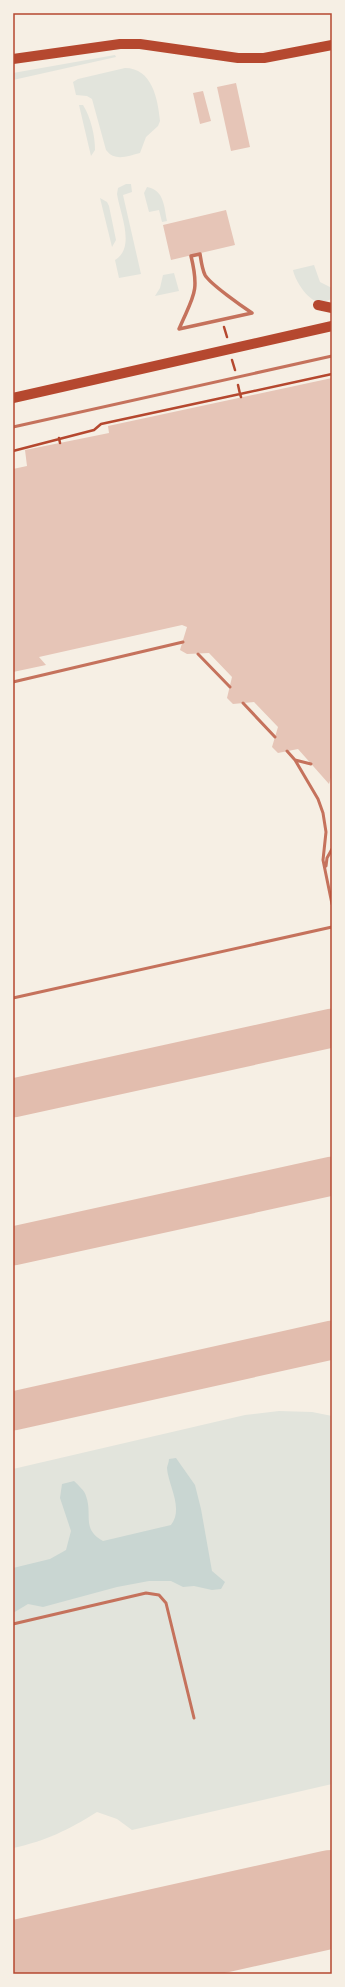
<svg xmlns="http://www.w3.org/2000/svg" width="345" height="1987" font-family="'Asap Condensed',sans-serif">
<rect width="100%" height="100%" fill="#f6efe4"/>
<!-- green -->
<path fill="#e2e4dc" d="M115 55 116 57 13 80V73Z
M125 68C152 68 158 99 160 121L158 126 146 137 140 153C128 156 115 162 106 150L92 99 87 96 76 95 73 82 78 79Z
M79 105H83C91 118 95 136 95 150L91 156Z
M126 184H131L132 192 123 195 141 274 119 278 115 260C136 247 120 214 117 194L118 188Z
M147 187C164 190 164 206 167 221L162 222 159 210 149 212 144 193Z
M100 198 107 202 109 206 116 240 112 247Z
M314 265 320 282 332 288V299C328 300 323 302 319 302 307 300 295 280 293 270Z
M174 273 179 291 155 296 160 288 163 275Z
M279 1411 312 1412 332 1416V1784L132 1830 117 1819 97 1812C68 1830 46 1841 13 1848V1469L245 1415Z"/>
<!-- water -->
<path fill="#c9d6d2" d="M176 1458 195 1485 201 1509 212 1571 225 1582 221 1589 212 1590 194 1586 183 1587 171 1581H149L117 1587 43 1607 28 1604 13 1613V1568L50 1559 66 1550 71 1531 60 1498 62 1484 74 1481C78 1485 85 1491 86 1496 93 1515 81 1529 103 1541L171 1525C184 1508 168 1485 167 1468 167 1466 169 1462 169 1459Z"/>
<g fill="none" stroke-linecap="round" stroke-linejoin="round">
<!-- taxiway -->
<path stroke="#e2bdae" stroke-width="39" d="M13 1098 332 1028
M13 1246 332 1176
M13 1411 332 1340"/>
<!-- runway -->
<path stroke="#e2bdae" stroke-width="98" d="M13 1970 332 1899"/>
</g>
<!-- building -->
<path fill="#e6c5b7" d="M236 83 250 147 231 151 217 87Z
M203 91 211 121 200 124 193 93Z
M226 210 235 245 171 260 163 225Z
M332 378V774L329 784 298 749 278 753 272 747 278 727 254 702 233 704 227 698 232 677 209 653 187 654 180 650 187 627 182 625 39 657 46 665 13 672V469L27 466 25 450 109 433 108 426Z"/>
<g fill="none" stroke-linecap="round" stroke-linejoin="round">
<!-- path -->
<path stroke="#b5482f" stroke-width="2.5" d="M224 327 227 337
M232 360 235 370
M238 385 240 394 332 374
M59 438 60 443
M13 451 94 430 101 424 240 394 241 397"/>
<!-- service -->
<path stroke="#c5725c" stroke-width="3" d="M13 427 332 356
M198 654 230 687
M13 682 183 642
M243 703 275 737
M287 751 295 760 311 764
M295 760 318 799 323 813 326 832 323 860 332 904
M326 866 327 858 332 849
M13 998 332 927
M13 1624 146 1593 159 1595 166 1603 194 1718"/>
<!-- pedestrian -->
<path stroke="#c5725c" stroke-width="3.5" d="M200 254C201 260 202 269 205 275 210 284 243 307 252 313L179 329C193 296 200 293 191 256Z"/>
<!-- primary -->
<path stroke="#b5482f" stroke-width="10" d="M13 59 120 44H140L238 58H264L332 45
M318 305 332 308
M13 398 332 326"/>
</g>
<!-- border -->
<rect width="345" height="1987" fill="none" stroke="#f6efe4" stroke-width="28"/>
<rect x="14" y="14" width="317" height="1959" fill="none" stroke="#b5482f" stroke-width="1.5"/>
</svg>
